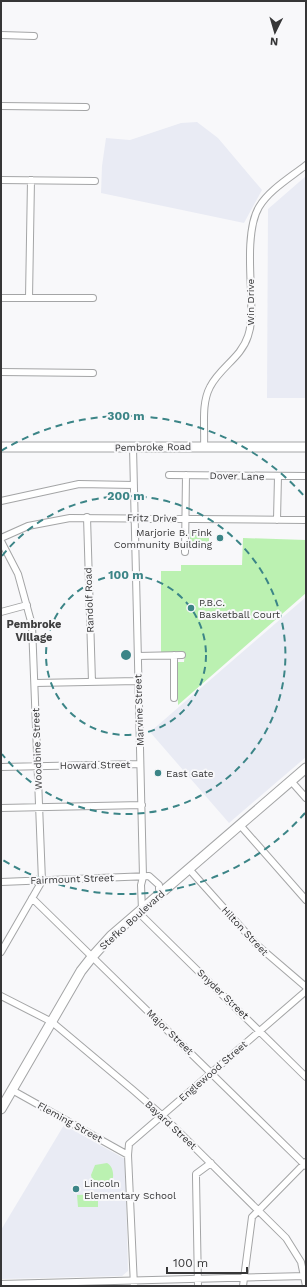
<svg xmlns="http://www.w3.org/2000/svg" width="307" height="1287" font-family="'Work Sans',sans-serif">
<rect width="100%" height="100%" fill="#f8f8fa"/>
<!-- built -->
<path fill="#e9ebf4" d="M197 122 218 138 262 190 244 223 101 193 102 166 106 138 130 140 181 123Z
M306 176V398H267L268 209Z
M306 597V757L229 823 150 732Z
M64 1125 125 1159 128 1271 122 1276 1 1279V1230Z"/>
<!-- green -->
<path fill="#bbf1b1" d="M190 531H209V545H190Z
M243 538 306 540V593L178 705 177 662H184L185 652 161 653V571H181V565H242Z
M107 1163C114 1167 114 1176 112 1183H93L91 1175 95 1165Z
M98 1194V1207H78L77 1195Z"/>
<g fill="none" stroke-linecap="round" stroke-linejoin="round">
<defs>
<path id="street" d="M1 35 34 36
M1 106 86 107
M1 180 95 181
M1 298H93
M29 298 31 180
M1 372 93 373
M204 446C205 427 201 404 210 387 220 367 241 358 248 336 253 322 251 306 251 291 250 268 247 227 259 207 269 190 291 177 306 165
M133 447 143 877 141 885 142 910
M169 475 306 476
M1 501 79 484 134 485
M87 517 92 682
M277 520 278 476
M1 538 28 526 70 518 306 520
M1 541 18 574 32 625 42 881 1 952
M185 552 186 475
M1 612 27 605
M174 655V698
M138 656 182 655
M35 683 138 681
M1 767 140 764
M291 781 306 798
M1 808 142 805
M240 825 306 900
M189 869 257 945 306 987
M1 882 149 876 159 885V889L162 893
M32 898 306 1166
M139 913 306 1077
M1 996 52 1022 133 1090 165 1118 286 1238 301 1262 306 1286
M12 1090 128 1155
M1 1284 306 1276
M134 1286 128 1155 129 1144 306 991
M198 1286 196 1177V1174L211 1163
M243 1286 252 1217 306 1162"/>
<path id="primary" d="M1 447H306
M1 1109 81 971 92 957 111 936 306 768"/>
</defs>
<!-- street casing -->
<use href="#street" stroke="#a4a5a6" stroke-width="8"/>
<!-- primary casing -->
<use href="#primary" stroke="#a4a5a6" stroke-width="11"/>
<!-- street -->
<use href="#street" stroke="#fff" stroke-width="6"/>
<!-- primary -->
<use href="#primary" stroke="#fff" stroke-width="9"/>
</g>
<!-- distance rings -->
<g fill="none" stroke="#3c8587" stroke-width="2" stroke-dasharray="7 5">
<circle cx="126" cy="655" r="80"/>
<path d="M2 556A159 159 0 1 1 2 754"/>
<path d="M305 813A239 239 0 0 1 1 859M1 451A239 239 0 0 1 305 497"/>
</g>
<!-- markers -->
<g fill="#3c8587" stroke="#f8f8fa" stroke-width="1.5">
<circle cx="220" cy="538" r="4"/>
<circle cx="191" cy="608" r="4"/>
<circle cx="158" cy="773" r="4"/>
<circle cx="76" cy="1189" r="4"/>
</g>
<g text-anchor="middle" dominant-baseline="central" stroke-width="4" stroke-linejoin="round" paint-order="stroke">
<!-- street labels -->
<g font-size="10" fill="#363637" stroke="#f8f8fa">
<text transform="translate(250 302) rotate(-90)">Win Drive</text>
<text transform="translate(153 447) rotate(-1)">Pembroke Road</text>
<text transform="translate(237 476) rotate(1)">Dover Lane</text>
<text transform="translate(152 518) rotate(1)">Fritz Drive</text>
<text transform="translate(89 600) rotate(-92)">Randolf Road</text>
<text transform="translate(139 710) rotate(-92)">Marvine Street</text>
<text transform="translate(37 749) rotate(-92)">Woodbine Street</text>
<text transform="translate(95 765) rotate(-1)">Howard Street</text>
<text transform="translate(72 879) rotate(-2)">Fairmount Street</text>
<text transform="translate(132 920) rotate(-42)">Stefko Boulevard</text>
<text transform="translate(245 931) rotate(47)">Hilton Street</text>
<text transform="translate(223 994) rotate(44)">Snyder Street</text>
<text transform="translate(170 1032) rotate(44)">Major Street</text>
<text transform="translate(213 1071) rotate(-41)">Englewood Street</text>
<text transform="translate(70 1122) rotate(29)">Fleming Street</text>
<text transform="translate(171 1125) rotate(43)">Bayard Street</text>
</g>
<!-- poi labels -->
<g font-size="10" fill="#363637" stroke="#f8f8fa" text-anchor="start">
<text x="212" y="532" text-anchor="end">Marjorie B. Fink<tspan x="212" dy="12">Community Building</tspan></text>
<text x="199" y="602">P.B.C.<tspan x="199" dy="12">Basketball Court</tspan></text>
<text x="166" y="773">East Gate</text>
<text x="84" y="1183">Lincoln<tspan x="84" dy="12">Elementary School</tspan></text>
</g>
<!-- neighbourhood labels -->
<g font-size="11" font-weight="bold" fill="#3e3e3f" stroke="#f8f8fa">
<text x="34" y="624">Pembroke<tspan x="34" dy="13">Village</tspan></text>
</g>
</g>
<circle cx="126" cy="655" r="6" fill="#3c8587" stroke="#f8f8fa" stroke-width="2"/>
<g font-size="12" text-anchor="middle" font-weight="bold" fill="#3c8587" stroke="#f8f8fa" stroke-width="4" stroke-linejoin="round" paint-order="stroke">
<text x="126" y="420">300 m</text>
<text x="126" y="500">200 m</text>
<text x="126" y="579">100 m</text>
</g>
<!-- border -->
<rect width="307" height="1287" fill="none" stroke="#363637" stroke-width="4"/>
<!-- north arrow -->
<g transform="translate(275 32) rotate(185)" stroke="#f8f8fa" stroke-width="3" paint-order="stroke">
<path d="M0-3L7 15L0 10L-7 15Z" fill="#363637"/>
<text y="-6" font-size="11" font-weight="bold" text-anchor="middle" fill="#363637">N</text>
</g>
<!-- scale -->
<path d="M167 1267v6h80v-6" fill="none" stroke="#363637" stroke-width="2"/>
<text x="173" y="1267" font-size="12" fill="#363637" stroke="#f8f8fa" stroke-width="3" paint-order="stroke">100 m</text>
</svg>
